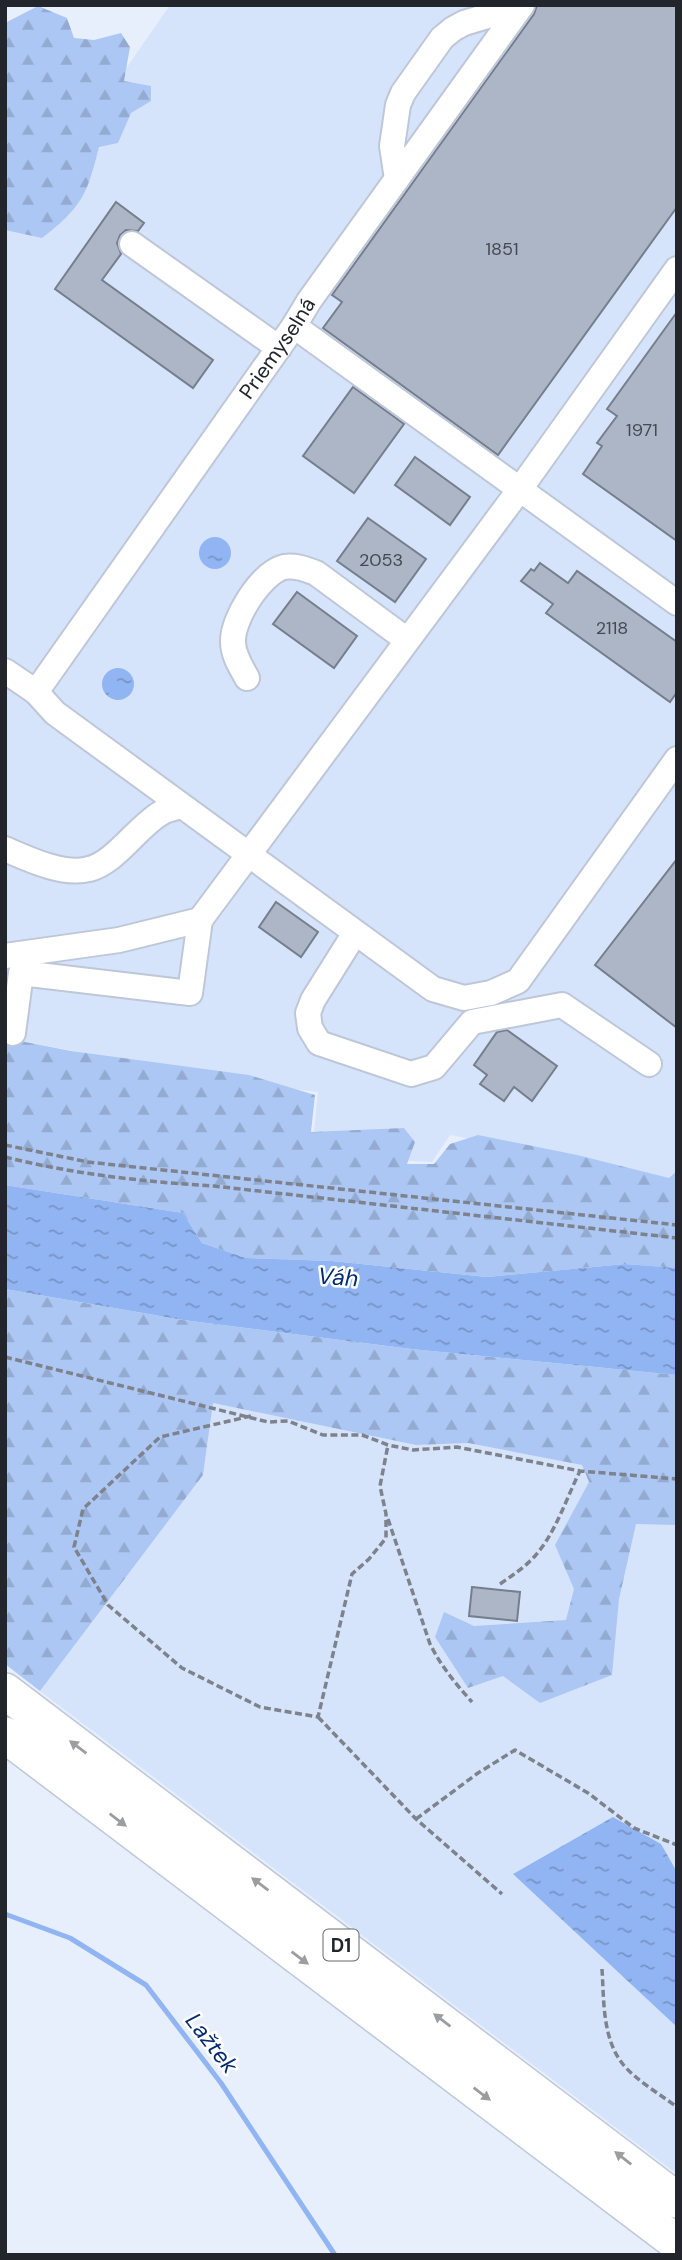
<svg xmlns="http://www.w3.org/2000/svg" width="682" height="2260" font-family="'DM Sans',sans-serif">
<defs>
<pattern id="forest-firs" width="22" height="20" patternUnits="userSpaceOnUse" patternTransform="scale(1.75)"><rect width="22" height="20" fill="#acc7f4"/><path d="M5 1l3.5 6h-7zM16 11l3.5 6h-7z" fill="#94abd1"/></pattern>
<pattern id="water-ripples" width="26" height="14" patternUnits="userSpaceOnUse" patternTransform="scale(1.75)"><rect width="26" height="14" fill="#91b5f3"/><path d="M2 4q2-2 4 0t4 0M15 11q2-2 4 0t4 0" fill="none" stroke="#7693c5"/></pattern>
</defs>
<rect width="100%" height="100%" fill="#e7effc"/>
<!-- built -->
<path fill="#d6e4fb" d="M170 5H677V2174L40 1691 203 1475 213 1403 416 1445 468 1443 582 1464 668 1184 590 1162 450 1135 432 1162 398 1160 400 1139 314 1131 318 1092 248 1084 5 1038V219L118 80Z"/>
<!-- forest -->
<path fill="url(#forest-firs)" d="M38 6 67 18 74 38 94 40 121 33 130 47 124 81 151 86V101L131 113 118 143 99 147C87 195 82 207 42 238L5 230V23Z
M5 1038 71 1051 249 1075 315 1095 311 1132 404 1128 415 1142 407 1164H434L450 1144 478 1135 577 1155 669 1178 677 1171V1268L625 1264 487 1277 332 1261 246 1258 202 1243 183 1213 5 1185Z
M5 1289 183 1320 411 1349 677 1375V1525L636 1524 619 1599 612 1675 540 1703 503 1676 468 1688 435 1637 444 1612 474 1626 566 1620 574 1589 555 1545 589 1482 582 1465 468 1443 416 1445 213 1403 203 1475 40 1691 5 1664Z"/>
<!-- water -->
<path fill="url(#water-ripples)" d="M199 553a16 16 0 1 1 32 0a16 16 0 1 1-32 0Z
M102 684a16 16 0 1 1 32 0a16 16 0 1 1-32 0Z
M5 1185 183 1213 202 1243 246 1258 332 1261 487 1277 625 1264 677 1268V1375L411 1349 183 1320 5 1289Z
M613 1817 661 1844 677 1872V2027L513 1874Z"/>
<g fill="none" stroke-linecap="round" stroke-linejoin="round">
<!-- stream -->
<path stroke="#91b5f3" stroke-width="5" d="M5 1914 70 1938 146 1985 221 2083 335 2255"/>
</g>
<!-- building -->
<path fill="#adb6c6" stroke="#757e8c" stroke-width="2" d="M537 5H677V207L498 455 323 328 342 302 332 295 534 14Z
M116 202 144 223 138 231 126 230 120 235 117 243 121 254 102 280 213 360 193 388 55 289Z
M677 312V541L583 474 602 446 597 443 617 416 607 409Z
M353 387 404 424 354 493 303 456Z
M415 457 470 497 450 525 395 485Z
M368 518 426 559 395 602 337 561Z
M540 563 568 583 577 571 677 642V692L670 702 546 613 553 604 521 581 531 569 534 571Z
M297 592 357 636 334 668 273 624Z
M677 859V1028L595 965Z
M276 902 318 932 301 957 259 927Z
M507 1030 557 1066 532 1101 514 1087 504 1101 480 1084 487 1075 474 1065 497 1032Z
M472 1587 520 1592 517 1621 469 1616Z"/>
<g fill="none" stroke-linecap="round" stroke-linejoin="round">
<defs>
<g id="minor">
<path d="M397 179 392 146 398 105 403 93 442 38 453 29 464 23 521 6"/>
<path d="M132 244 279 348"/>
<path d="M294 326 677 603"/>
<path d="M5 671 36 692 55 713 433 989 464 998 491 993 518 981 677 759"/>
<path d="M247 678C241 667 233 655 233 642 232 619 261 573 284 567 295 565 305 569 316 573L407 640"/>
<path id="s1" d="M36 692 294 326 309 301 522 5"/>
<path d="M5 849C28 859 64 876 89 869 115 863 137 827 161 813 167 809 175 808 181 806"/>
<path d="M355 933 313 1000 308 1013 310 1028 319 1043 411 1074 434 1067 472 1022 562 1005 649 1064"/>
<path d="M5 956 119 940 200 920 520 489 677 269"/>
<path d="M13 1033 21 973 190 993 200 920"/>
</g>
<path id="highway" d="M5 1691 677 2200
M5 1735 677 2243"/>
</defs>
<!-- minor casing -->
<use href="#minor" stroke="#bec7d7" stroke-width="28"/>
<!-- highway casing -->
<use href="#highway" stroke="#bec7d7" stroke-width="38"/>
<!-- path -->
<path stroke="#7d828c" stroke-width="3.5" stroke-dasharray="7 3.5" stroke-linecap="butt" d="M5 1145 88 1162 677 1225
M5 1157C73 1174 145 1182 214 1186L677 1238
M5 1357 268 1422 288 1421 323 1435H362L388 1445 413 1450 457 1447 580 1471 677 1479
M251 1416 160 1437 83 1509 74 1547 108 1605 182 1668 260 1707 318 1717 352 1574 369 1559 386 1538V1514L380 1486 388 1445
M388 1519 430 1644C441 1666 455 1683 472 1702
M500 1584C513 1575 525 1567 535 1556 556 1532 566 1499 580 1471
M318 1717 416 1819 502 1894
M416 1819 478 1773 515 1750 588 1793 634 1828 677 1845
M602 1969C604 1999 602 2037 622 2063 634 2079 661 2095 677 2107"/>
<!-- minor -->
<use href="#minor" stroke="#fff" stroke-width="24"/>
<!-- highway -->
<use href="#highway" stroke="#fff" stroke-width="35"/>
</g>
<!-- one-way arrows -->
<defs><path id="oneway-solid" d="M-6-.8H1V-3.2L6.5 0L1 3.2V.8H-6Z" transform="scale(1.75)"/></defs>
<g fill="#9c9da0">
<use href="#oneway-solid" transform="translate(78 1747) rotate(-143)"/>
<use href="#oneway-solid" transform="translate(118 1820) rotate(37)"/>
<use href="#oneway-solid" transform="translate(260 1884) rotate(-143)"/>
<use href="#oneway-solid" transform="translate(300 1958) rotate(37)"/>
<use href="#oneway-solid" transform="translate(442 2020) rotate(-143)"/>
<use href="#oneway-solid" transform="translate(482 2094) rotate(37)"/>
<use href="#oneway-solid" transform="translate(623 2158) rotate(-142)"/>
</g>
<g text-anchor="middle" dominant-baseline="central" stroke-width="5" stroke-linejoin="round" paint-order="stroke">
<!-- number labels -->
<g font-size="18" fill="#454a52">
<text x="502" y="249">1851</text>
<text x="642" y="430">1971</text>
<text x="381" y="560">2053</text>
<text x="612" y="628">2118</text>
</g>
<!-- shield labels -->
<rect fill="#fff" stroke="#64676b" stroke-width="2" x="323.5" y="1929.5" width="35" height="31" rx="5"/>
<g font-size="19" font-weight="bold" fill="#22262c">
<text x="341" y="1945">D1</text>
</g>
<!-- street labels -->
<g font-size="21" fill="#22262c" stroke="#fff">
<text stroke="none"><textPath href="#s1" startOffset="420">Priemyselná</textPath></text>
</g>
<!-- water labels -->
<g font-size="23" font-style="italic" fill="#022b70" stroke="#fff">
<text transform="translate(338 1277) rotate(4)">Váh</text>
<text transform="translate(212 2043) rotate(52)">Lažtek</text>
</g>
</g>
<!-- border -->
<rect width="682" height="2260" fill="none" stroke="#22262c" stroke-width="14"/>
</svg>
